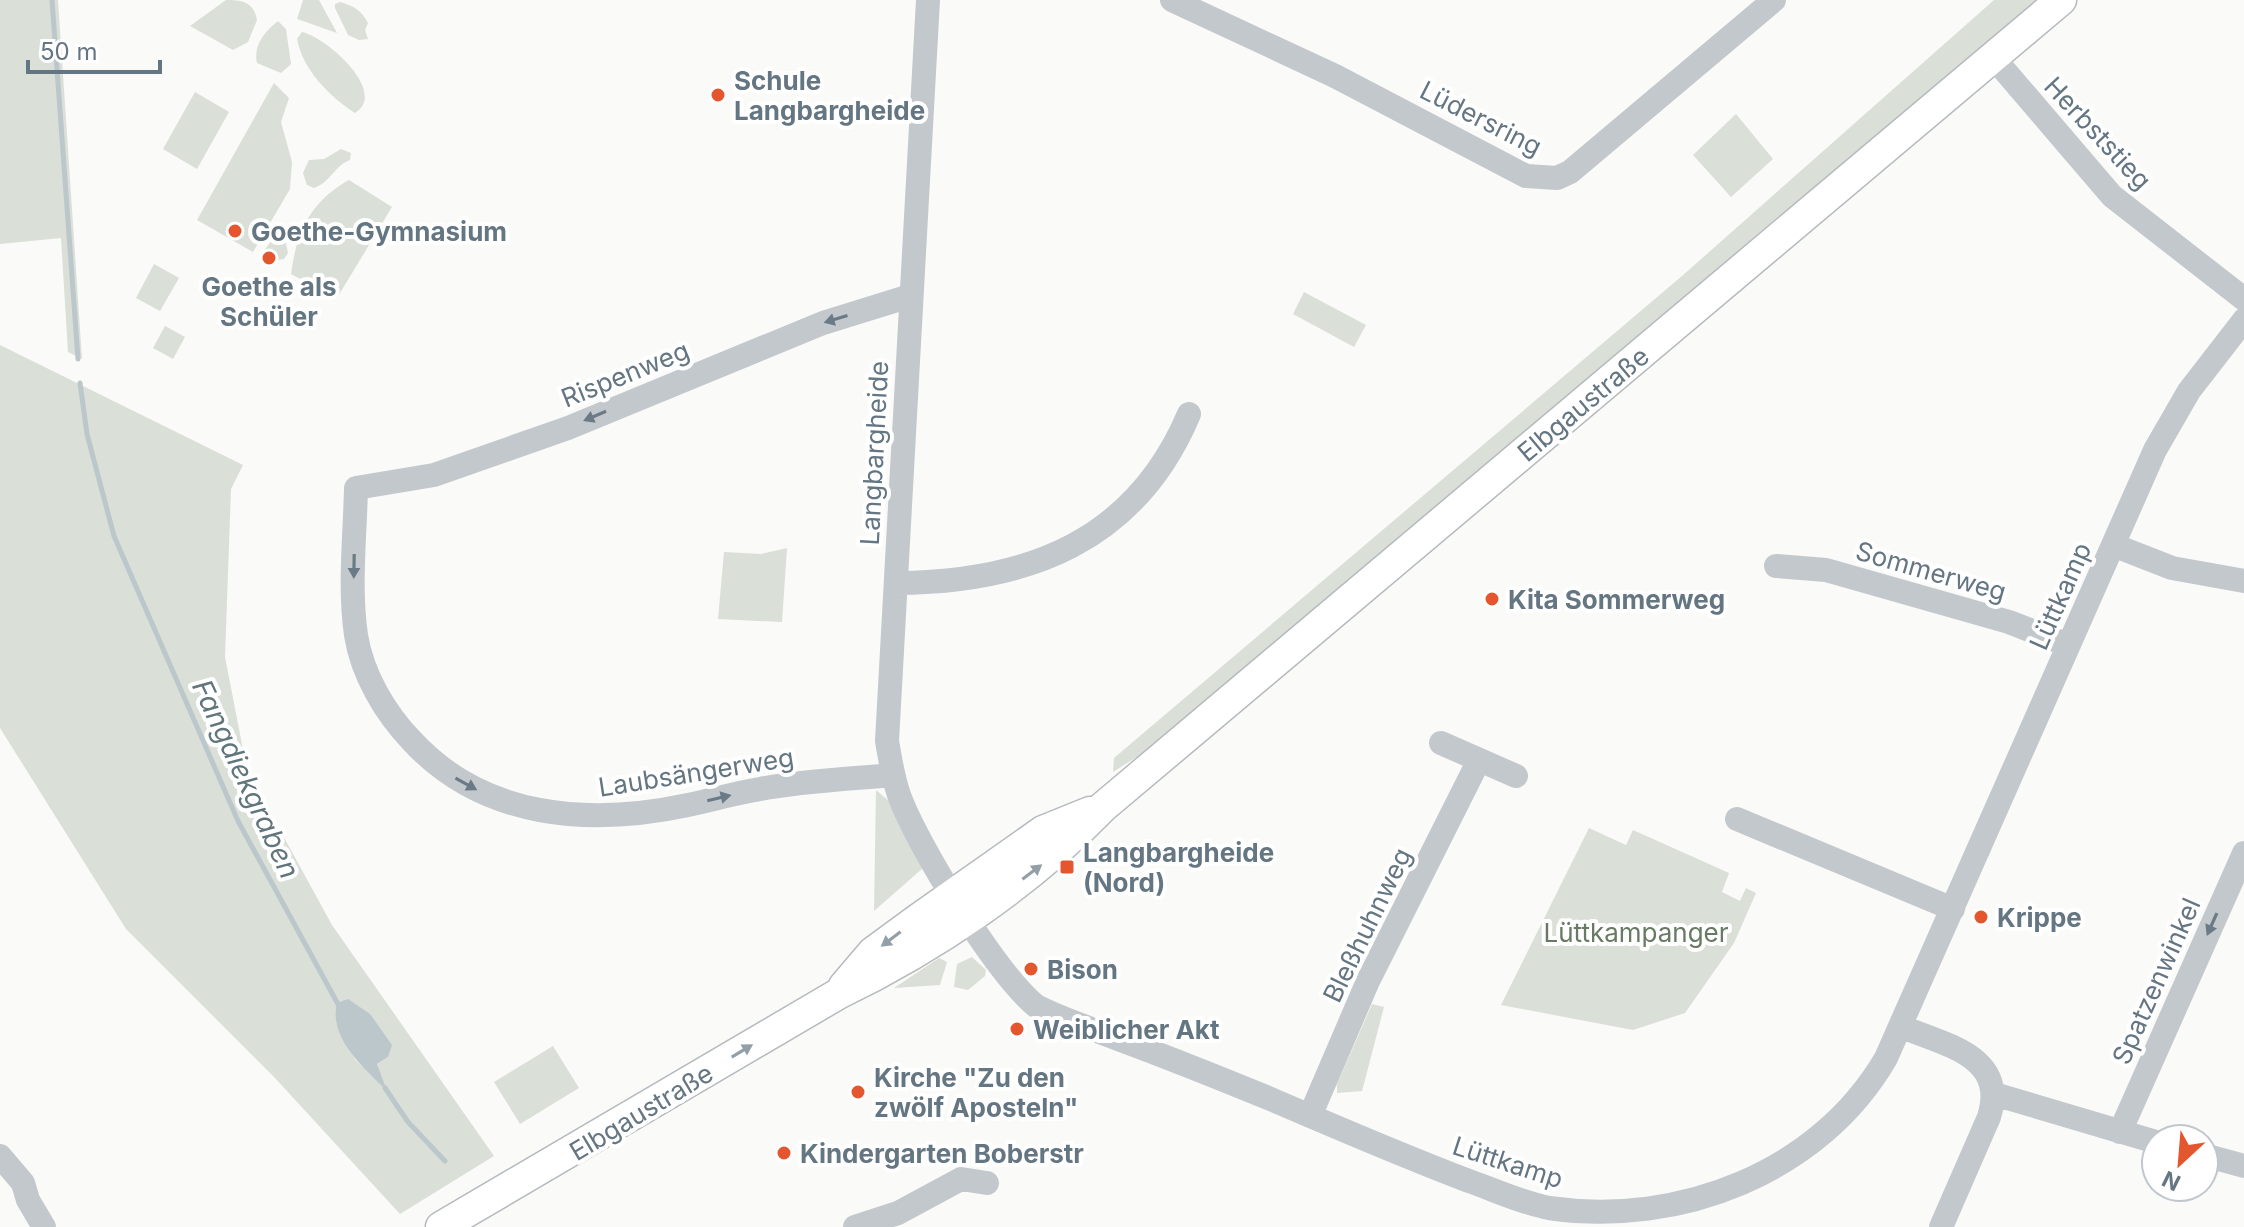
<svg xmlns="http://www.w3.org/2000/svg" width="2244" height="1227" font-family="Inter,sans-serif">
<rect width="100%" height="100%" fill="#fafaf8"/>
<!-- green -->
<path fill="#dadfd7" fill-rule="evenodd" d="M0 0H58L82 359 68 352 61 238 0 244Z
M226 0C242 0 254 2 257 20L248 42 233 50 190 26Z
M303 0H319L337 33 297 19Z
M1994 0H2044L1189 724 1113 772 1114 758 1682 276Z
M340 2C354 6 361 10 368 23L365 30 368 39 359 40 348 35 335 8V4Z
M278 21 286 29 291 64 281 73 257 63C253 46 264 32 278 21Z
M302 32C326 37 389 92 355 113 329 96 303 70 297 39Z
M274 83 289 98 281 122 292 162 290 189 253 252 197 220Z
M195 92 229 112 197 169 163 149Z
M1736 114 1773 159 1731 197 1693 155Z
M341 149 351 153 350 160C334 166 331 182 314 188L307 185 303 173 309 160 324 159Z
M349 180 392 207 337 298 291 274C297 231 310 202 349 180Z
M276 235H284L288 253 284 259 271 261 263 252Z
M154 264 179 278 160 311 136 298Z
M1304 292 1366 325 1354 347 1293 314Z
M165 326 185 337 173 359 153 348Z
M0 345 243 465 231 489 225 657 247 770 332 925 494 1156 400 1214 275 1078 126 929 0 728ZM338 1028 388 1057 377 1064 385 1089 355 1059Z
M787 548 782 622 718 619 724 552 761 554Z
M876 790 889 801 923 868 874 911Z
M1589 828 1626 845 1633 830 1729 873 1722 892 1740 901 1746 888 1756 893 1734 943 1685 1013 1633 1030 1501 1005Z
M972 957 986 970 985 976 968 990 954 987 957 964Z
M939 958 947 962 940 985 894 988Z
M1372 1004 1384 1007 1362 1091 1337 1093V1084Z
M553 1046 579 1088 520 1124 494 1082Z"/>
<!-- water -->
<path fill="#bbc7cb" d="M348 999 370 1014 392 1045 388 1057 377 1064 387 1091C365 1069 328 1038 337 1003Z"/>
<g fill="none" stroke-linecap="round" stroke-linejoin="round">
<!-- stream -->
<path stroke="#bbc7cb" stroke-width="5" d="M52 0 78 359
M80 383 87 434 114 536 238 821 339 1006
M385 1088 408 1122 445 1161"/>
<defs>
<path id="major" d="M844 986 873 952 918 919 1043 831 1090 812
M441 1227 838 994C935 947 1029 883 1103 807L2061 0"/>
</defs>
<!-- major casing -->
<use href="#major" stroke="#b5babe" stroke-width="33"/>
<!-- minor -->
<path stroke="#c3c8cc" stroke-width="24" d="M928 0 887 741C890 759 893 778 899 795 917 845 996 973 1036 1006 1063 1020 1093 1029 1121 1040 1172 1059 1222 1079 1273 1100 1338 1128 1403 1156 1469 1181 1495 1190 1522 1203 1549 1208 1680 1227 1820 1172 1886 1058L2155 450 2189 391 2244 320
M1172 0 1335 76 1526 176 1557 178 1570 172 1774 0
M1993 57 2112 196 2244 299
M2113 545 2172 568 2244 581
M1776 566 1826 570 2009 622 2068 645
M897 583C1027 582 1135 542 1189 414
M1441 743 1516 776
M893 775C849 779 803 781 760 789 736 793 712 800 688 805 590 826 484 819 412 741 385 713 362 674 356 635 349 587 355 536 356 488L434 475 568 428 823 323 910 296
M1737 819 1953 909
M1900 1026C1944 1045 2008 1055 1989 1117L1941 1227
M1994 1094 2156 1142
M1310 1116 1368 981 1479 760
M2120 1132 2244 853
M2204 1155 2244 1166
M0 1156 23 1183 28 1200 44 1227
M855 1227 898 1213 961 1179 987 1183"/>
<!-- major -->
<use href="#major" stroke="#fff" stroke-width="30"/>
</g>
<!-- one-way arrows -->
<defs><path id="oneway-solid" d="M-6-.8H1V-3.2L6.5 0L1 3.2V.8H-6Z" transform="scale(2)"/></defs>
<g fill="#6a7a87">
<use href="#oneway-solid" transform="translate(836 319) rotate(163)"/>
<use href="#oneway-solid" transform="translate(595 416) rotate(157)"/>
<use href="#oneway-solid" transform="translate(354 566) rotate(91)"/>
<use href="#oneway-solid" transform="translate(466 784) rotate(29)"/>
<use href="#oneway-solid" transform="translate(719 798) rotate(-13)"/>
<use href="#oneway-solid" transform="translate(2212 924) rotate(114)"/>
</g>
<g fill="#939fa8">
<use href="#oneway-solid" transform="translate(1032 872) rotate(-37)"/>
<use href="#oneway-solid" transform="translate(891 939) rotate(143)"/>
<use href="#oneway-solid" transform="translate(742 1051) rotate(-31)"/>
</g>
<!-- markers -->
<g fill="#e4572e" stroke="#fff" stroke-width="3">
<circle cx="718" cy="95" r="8"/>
<circle cx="235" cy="231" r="8"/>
<circle cx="269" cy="258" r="8"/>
<circle cx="1492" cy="599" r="8"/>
<rect x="1059" y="859" width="16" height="16" rx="4"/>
<circle cx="1981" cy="917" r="8"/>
<circle cx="1031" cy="969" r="8"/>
<circle cx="1017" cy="1029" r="8"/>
<circle cx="858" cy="1092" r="8"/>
<circle cx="784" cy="1153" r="8"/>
</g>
<g text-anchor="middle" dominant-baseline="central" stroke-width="8" stroke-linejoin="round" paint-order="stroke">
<!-- poi labels -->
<g font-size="26" font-weight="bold" fill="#657683" stroke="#fff" text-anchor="start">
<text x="734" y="80">Schule<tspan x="734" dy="30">Langbargheide</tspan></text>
<text x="251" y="231">Goethe-Gymnasium</text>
<text x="269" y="286" text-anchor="middle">Goethe als<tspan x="269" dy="30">Schüler</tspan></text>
<text x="1508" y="599">Kita Sommerweg</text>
<text x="1083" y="852">Langbargheide<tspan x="1083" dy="30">(Nord)</tspan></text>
<text x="1997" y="917">Krippe</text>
<text x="1047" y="969">Bison</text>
<text x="1033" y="1029">Weiblicher Akt</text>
<text x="874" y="1077">Kirche "Zu den<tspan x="874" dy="30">zwölf Aposteln"</tspan></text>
<text x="800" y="1153">Kindergarten Boberstr</text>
</g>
<!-- street labels -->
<g font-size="26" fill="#657683" stroke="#fff">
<text transform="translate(1481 118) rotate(27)">Lüdersring</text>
<text transform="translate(2098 133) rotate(47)">Herbststieg</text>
<text transform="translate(625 374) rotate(-22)">Rispenweg</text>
<text transform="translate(1583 404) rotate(-40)">Elbgaustraße</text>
<text transform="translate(874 453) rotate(-87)">Langbargheide</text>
<text transform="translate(1931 571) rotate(16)">Sommerweg</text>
<text transform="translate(2060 596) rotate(-66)">Lüttkamp</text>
<text transform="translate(696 772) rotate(-9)">Laubsängerweg</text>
<text transform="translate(1367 925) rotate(-64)">Bleßhuhnweg</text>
<text transform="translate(2156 981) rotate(-66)">Spatzenwinkel</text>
<text transform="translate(641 1112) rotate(-31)">Elbgaustraße</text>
<text transform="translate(1508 1162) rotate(18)">Lüttkamp</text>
</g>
<!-- park labels -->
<g font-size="26" fill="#687a64" stroke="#fff">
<text x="1636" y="932">Lüttkampanger</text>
</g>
<!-- water labels -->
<g font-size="28" font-style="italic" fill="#60757c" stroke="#fff">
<text transform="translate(246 779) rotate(65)">Fangdiekgraben</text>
</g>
</g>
<!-- north arrow -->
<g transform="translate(2180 1163) rotate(206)"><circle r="38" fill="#ffffff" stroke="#c1c8cd" stroke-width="2"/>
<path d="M0-6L14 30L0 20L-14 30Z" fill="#e4572e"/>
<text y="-12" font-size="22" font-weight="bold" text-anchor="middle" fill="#657683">N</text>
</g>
<!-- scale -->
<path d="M28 60v12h132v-12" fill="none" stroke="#657683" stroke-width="4"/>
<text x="40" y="60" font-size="24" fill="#657683" stroke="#ffffff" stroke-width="6" paint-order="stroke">50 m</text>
</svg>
